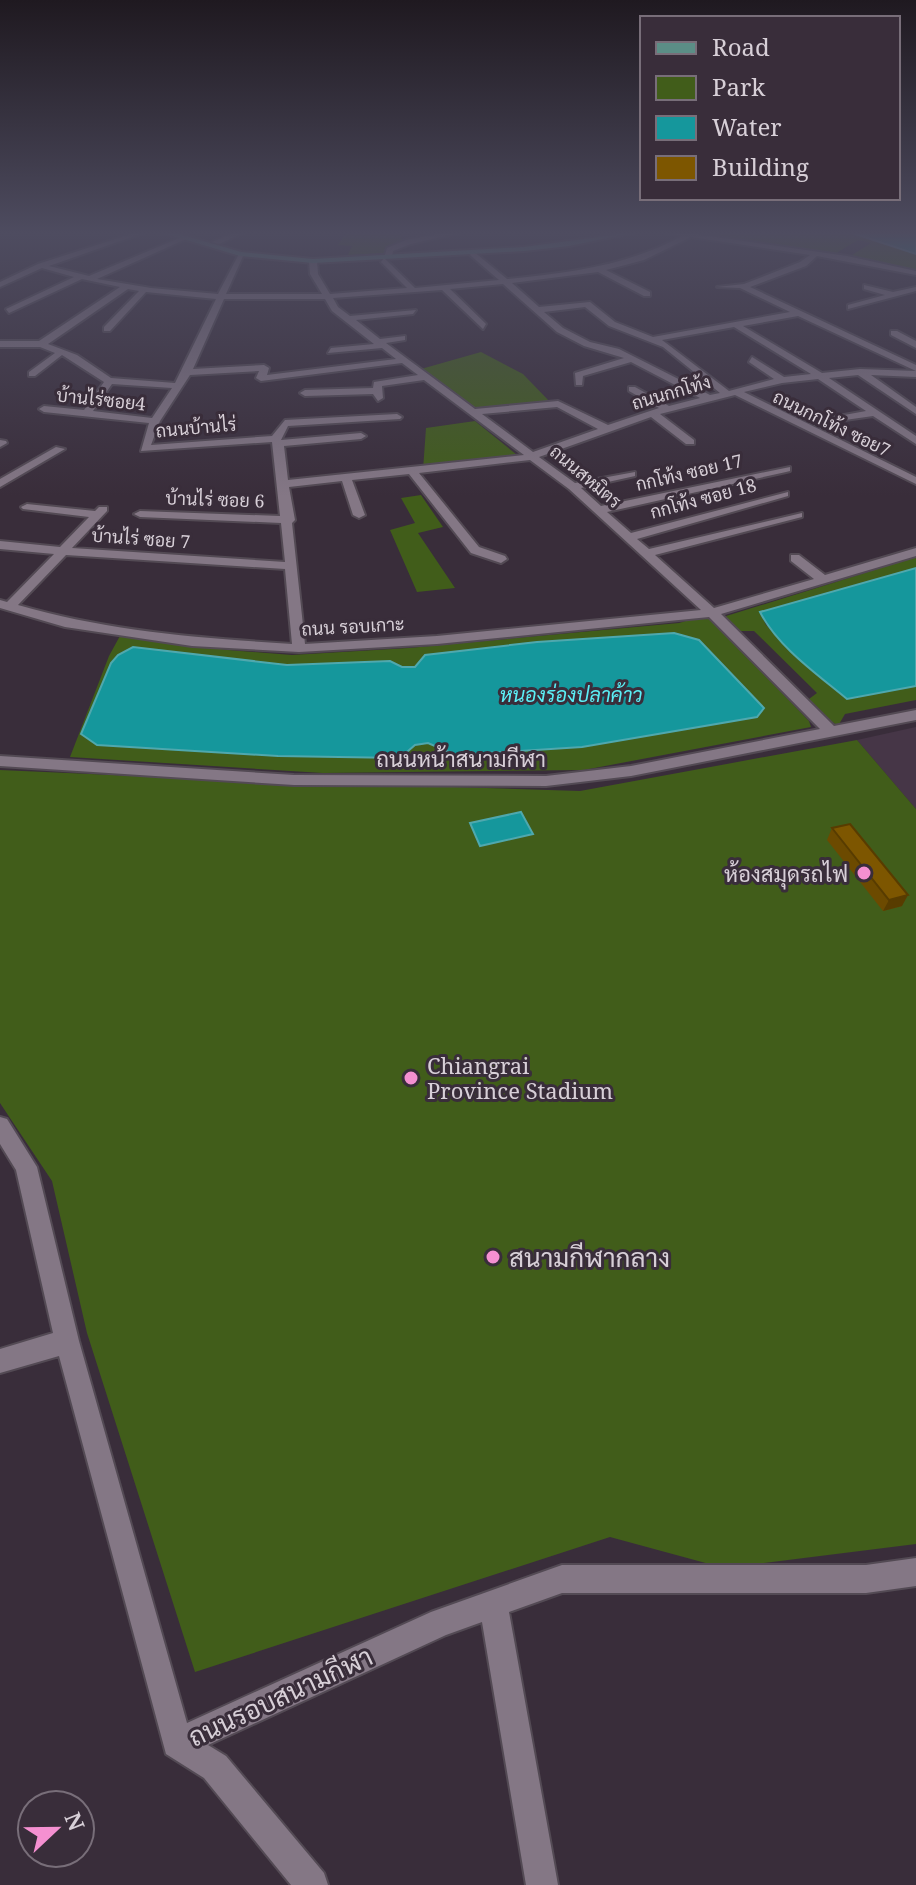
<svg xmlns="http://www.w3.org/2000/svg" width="916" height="1885" font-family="'Noto Serif',Sarabun,serif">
<rect width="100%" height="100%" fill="#392d3a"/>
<!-- built -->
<path fill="#463647" d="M916 727V809L857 740Z"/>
<!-- green -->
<path fill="#415d1a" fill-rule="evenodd" d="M347 232H399L403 243 385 253 348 255 352 246 338 245Z
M679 232H849L916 254V271L849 257 871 243 858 240 833 255Z
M481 352 523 374 552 404 473 412 414 371Z
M475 421 522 459 423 470 426 428Z
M421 495 443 527 418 533 455 588 417 592 390 530 415 523 401 498Z
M916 557V568L760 612 766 625 846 699 916 686V700L845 714 838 726 805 702 817 693 754 631H736L723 617Z
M702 616 708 617 718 626 809 721 811 727 584 770 323 773 70 757 109 656 121 634 228 650 292 655 409 648 679 623ZM133 647 287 665 390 661 402 667H415L456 755 428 743 81 734 111 663Z
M857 740 916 809V1544L724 1568 610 1537 195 1672 87 1333 52 1181 0 1103V770L202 779 580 791Z"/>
<!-- water -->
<path fill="#15979c" stroke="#4fa8ae" stroke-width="2" d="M849 232H916V254Z
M916 568V686L847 699C817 674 778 647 760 612Z
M674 633 699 640 764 708 757 717 582 747 456 755 428 743 415 745 400 758 278 756 97 745 81 734 111 663 118 655 133 647 287 665 390 661 402 667H415L425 655 537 642Z
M521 812 533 834 480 846 470 823Z"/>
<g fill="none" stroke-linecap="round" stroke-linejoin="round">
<defs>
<path id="minor" d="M137 232H146L49 266 89 276 184 236 186 239 97 279 151 288 218 294 240 252 244 254 226 294H322L310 274 309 261 313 259 317 261 318 274 330 294 407 288 381 262 384 258 415 288 499 280 470 255 473 251 507 279C568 273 627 266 682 236L665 232H681L847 256 916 271V275L817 256 806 266 750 287 916 365V371L798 316 743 326 822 373 860 369 916 371V377L871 375 916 407V414L858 375 829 378 916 436V444L873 416 817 424V420L866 411 818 379 782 383 744 392 916 477V484L735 395 660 414 694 440V444H686L651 417 539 457 575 483 635 472V476L581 488 601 506 790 467V471L786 472 607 512 631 533 788 492V496L637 539 649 549 802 513V517L655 555 714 608 814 579 791 561V555H799L825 575 916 548V556L721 614 834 726 916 710V720L631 776 546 786 294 785 0 766V756L294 775 546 776 631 766 820 729 709 617 437 644 299 652 192 646 65 627 0 608V600L7 602 54 554 0 549V541L60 547 89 517 23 509 21 507 27 504 95 511 99 507H107V511L72 548 285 562 281 523 140 517 134 514 140 511 280 516 272 442 141 451 149 423 44 412 39 409 44 406 84 410 104 382 62 355 35 376H29V372L55 353 40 347H0V341H39L120 287 82 279 9 313 6 309 74 277 42 268 0 287V282L38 264ZM691 237 810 255 800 262 744 284 717 287 740 288 790 312 653 337 615 322 590 302 539 307 512 283 598 272 644 296H650V292L606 270 644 260ZM503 284 557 332 584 346 624 358 575 373 576 385H582L583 376 631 362 700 398 669 406 635 387H629V391L659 408 608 425 558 401 475 409 386 343 405 340V336L380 339 356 320 413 314 416 310 350 316 338 307 333 298 442 290 483 329 486 324 450 289ZM128 289 139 291 104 327V331H110L146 292 216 299 175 383 111 378 77 355 48 344ZM224 299H325L332 311 374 344 331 348 328 353 382 348 396 359 267 375 269 368 264 365 193 369ZM585 307 609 326 663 347 720 393 710 395 619 349 590 342 563 328 544 312ZM734 327 811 374 784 377 752 357 749 362 774 379 729 391 662 340ZM402 363 418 375 374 382 373 388 305 390 300 393 305 396 373 394 378 401 383 398 382 386 424 380 524 455 288 480 284 446 361 439 366 436 361 433 281 440 288 426 400 419 402 417 397 414 285 420 272 436 151 445 160 421 190 375 259 371 256 378 261 381ZM112 384 172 388 152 418 93 411ZM557 407 598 429 533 452 482 414ZM530 460 569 489 701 610 437 636 305 644 292 523 295 520 289 487 342 481 353 515 359 518 365 515 352 480 409 474 471 553 501 563 507 559 505 556 479 547 419 473ZM66 555 285 569 292 644C199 638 107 631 18 605Z
M236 232H245L219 244 212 242Z
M449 232H462L411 244 393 251 392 257 385 255 387 248 406 240Z
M864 285 893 292 916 287V291L848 309V305L885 295 864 289Z
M891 331H897L916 341V348L891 335Z
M0 440 6 441 7 443 0 447Z
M56 447 65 449 0 487V479Z
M0 1117 7 1119 37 1167 79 1341 187 1723 431 1612 562 1565H866L916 1558V1586L866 1593H562L509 1612 558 1885H526L482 1622 446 1635 208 1745 226 1756 324 1873 328 1885H291L204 1778 166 1754 59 1356 0 1373V1349L53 1333 16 1170 0 1144Z"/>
<path id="major" d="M160 232H172L241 252 313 259 524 247 636 232 569 246 524 251 313 263 240 256Z"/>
</defs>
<!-- minor casing -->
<use href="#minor" stroke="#534a54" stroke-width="4"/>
<!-- major casing -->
<use href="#major" stroke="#534a54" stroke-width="4"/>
<!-- minor -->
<use href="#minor" fill="#847785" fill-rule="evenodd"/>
<!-- major -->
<use href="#major" fill="#5b8e86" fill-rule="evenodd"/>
</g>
<!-- wall -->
<path fill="#6c4a00" d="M832 828 902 906 883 911 827 840Z"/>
<!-- shaded-wall -->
<path fill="#583c00" d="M908 895 902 906 883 911 889 900Z"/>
<!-- building -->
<path fill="#7d5600" stroke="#583c00" stroke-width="2" d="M850 824 908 895 889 900 832 828Z"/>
<!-- sky -->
<linearGradient id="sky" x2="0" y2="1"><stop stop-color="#1f1920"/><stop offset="0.47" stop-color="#4e4c60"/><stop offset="1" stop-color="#4e4c60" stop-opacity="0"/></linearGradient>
<rect width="916" height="496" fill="url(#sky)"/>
<!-- markers -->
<g fill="#f590d1" stroke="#392d3a" stroke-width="3">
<circle cx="864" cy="873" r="8"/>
<circle cx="411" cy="1078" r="8"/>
<circle cx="493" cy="1257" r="8"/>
</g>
<g text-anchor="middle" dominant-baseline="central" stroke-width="6" stroke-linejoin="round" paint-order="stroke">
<!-- far-street labels -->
<g font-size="18" fill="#d7cfd7" stroke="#392d3a">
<text transform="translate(671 392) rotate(-16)">ถนนกกโท้ง</text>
<text transform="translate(101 399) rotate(6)">บ้านไร่ซอย4</text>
<text transform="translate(832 423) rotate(26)">ถนนกกโท้ง ซอย7</text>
<text transform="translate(196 427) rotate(-5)">ถนนบ้านไร่</text>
<text transform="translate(689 472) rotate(-13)">กกโท้ง ซอย 17</text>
<text transform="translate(586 476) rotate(40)">ถนนสหมิตร</text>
<text transform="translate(703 498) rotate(-15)">กกโท้ง ซอย 18</text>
<text transform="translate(215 499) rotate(2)">บ้านไร่ ซอย 6</text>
<text transform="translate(141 538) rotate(4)">บ้านไร่ ซอย 7</text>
<text transform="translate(353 626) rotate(-3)">ถนน รอบเกาะ</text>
</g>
<!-- far-water labels -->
<g font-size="20" font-style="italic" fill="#5beff6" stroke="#392d3a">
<text x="571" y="694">หนองร่องปลาค้าว</text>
</g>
<!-- street labels -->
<g font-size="22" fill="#d7cfd7" stroke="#392d3a">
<text x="461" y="758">ถนนหน้าสนามกีฬา</text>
</g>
<!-- poi labels -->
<g font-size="22" fill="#d7cfd7" stroke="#392d3a" text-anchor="end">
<text x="848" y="873">ห้องสมุดรถไฟ</text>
<text x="427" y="1065" text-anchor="start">Chiangrai<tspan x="427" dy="25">Province Stadium</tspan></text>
</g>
<!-- near-poi labels -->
<g font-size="26" fill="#d7cfd7" stroke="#392d3a" text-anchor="start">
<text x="509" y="1257">สนามกีฬากลาง</text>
</g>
<!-- near-street labels -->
<g font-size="26" fill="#d7cfd7" stroke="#392d3a">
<text transform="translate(280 1696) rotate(-25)">ถนนรอบสนามกีฬา</text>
</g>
</g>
<!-- legend -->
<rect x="640" y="16" width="260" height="184" fill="#392d3a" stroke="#786e79" stroke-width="2"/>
<rect x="656" y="42" width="40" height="12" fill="#5b8e86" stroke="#786e79" stroke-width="2"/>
<text x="712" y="56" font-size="24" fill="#d7cfd7">Road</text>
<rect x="656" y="76" width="40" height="24" fill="#415d1a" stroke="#786e79" stroke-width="2"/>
<text x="712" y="96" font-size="24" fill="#d7cfd7">Park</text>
<rect x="656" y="116" width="40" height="24" fill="#15979c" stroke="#786e79" stroke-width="2"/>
<text x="712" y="136" font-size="24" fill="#d7cfd7">Water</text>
<rect x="656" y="156" width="40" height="24" fill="#7d5600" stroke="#786e79" stroke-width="2"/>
<text x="712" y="176" font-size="24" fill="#d7cfd7">Building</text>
<!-- north arrow -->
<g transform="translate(56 1829) rotate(68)"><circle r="38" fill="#392d3a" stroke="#786e79" stroke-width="2"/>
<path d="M0-6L14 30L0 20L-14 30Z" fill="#f590d1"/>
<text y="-12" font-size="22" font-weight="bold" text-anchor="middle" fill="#d7cfd7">N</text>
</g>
</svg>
